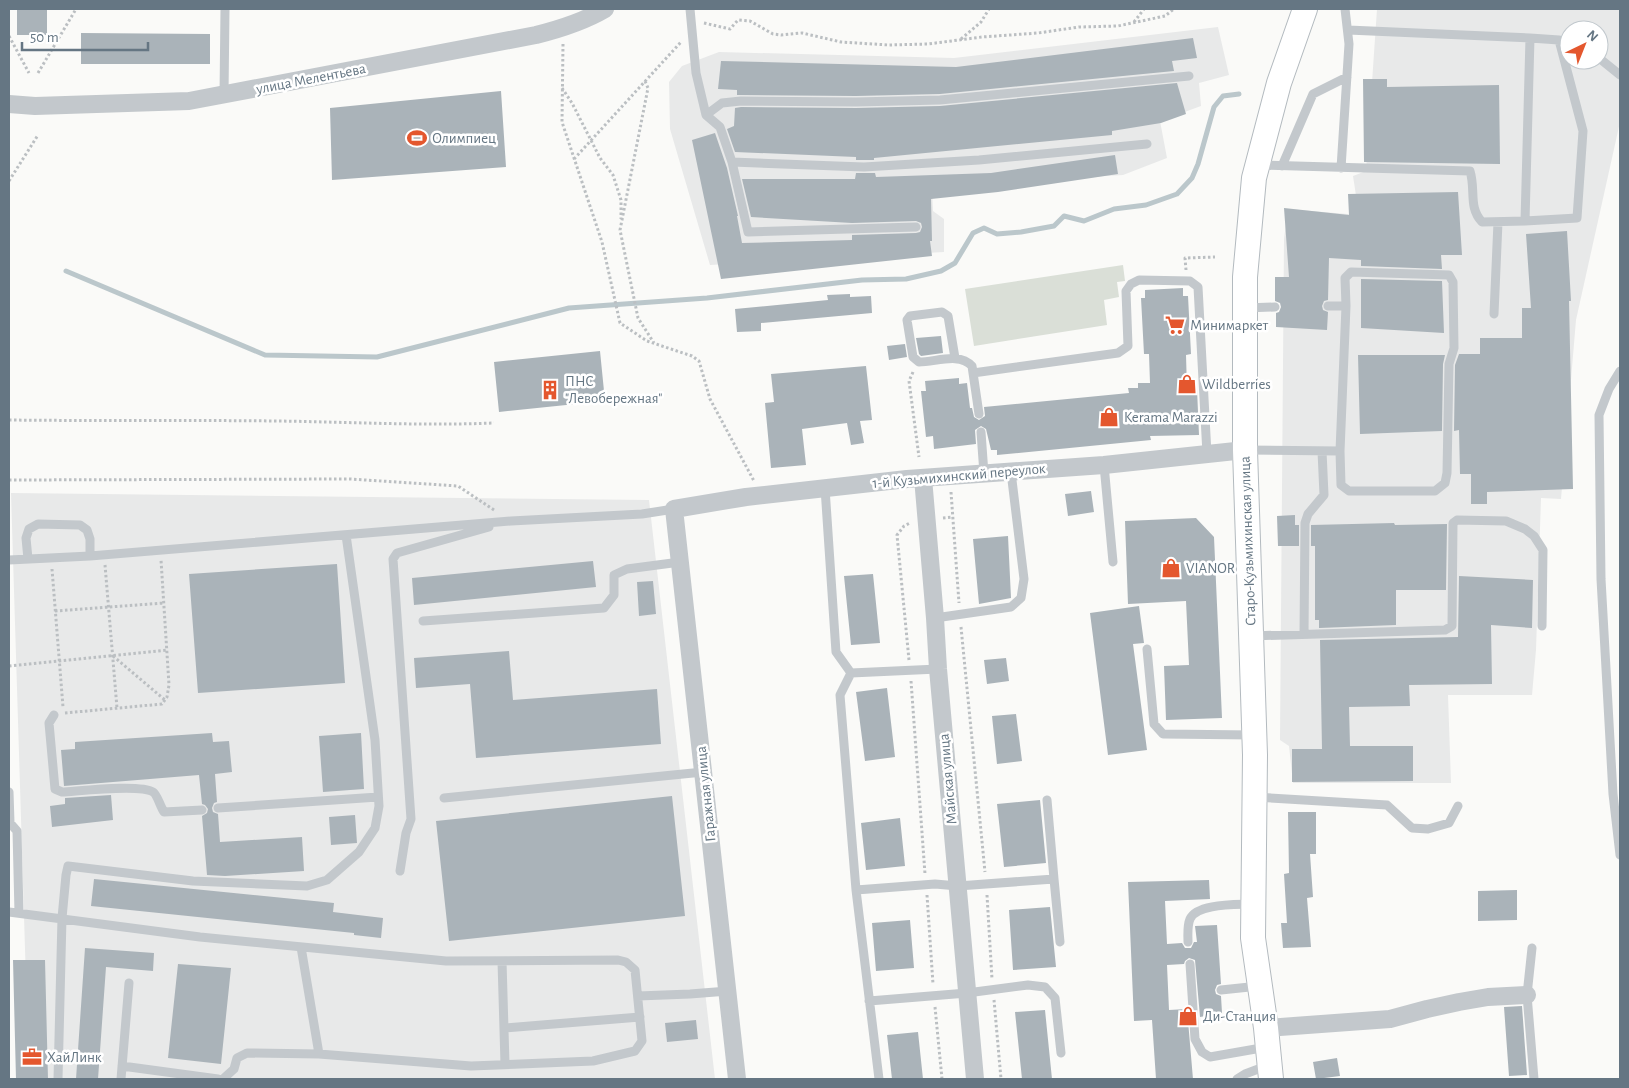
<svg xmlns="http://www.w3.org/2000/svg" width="1629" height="1088" font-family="'Alegreya Sans',sans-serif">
<rect width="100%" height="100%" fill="#fafaf8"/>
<!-- built -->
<path fill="#e8e9e9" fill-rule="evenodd" d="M1377 9H1620V122L1576 320 1561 499 1541 498 1536 650 1532 695H1448L1451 783H1293L1289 746 1280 740 1284 239 1288 209 1359 215 1353 176 1366 171ZM1569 30H1599V60H1569Z
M1218 27 1229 75 1199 83 1201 106 1160 121 1167 158 1123 175 1040 180 932 190 933 211 944 219V252L710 265 670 129 669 82 682 66 719 52 954 58Z
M11 493 649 500 715 1079H29Z"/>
<!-- green -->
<path fill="#dadfd7" d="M1123 265 1125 281 1117 282 1119 297 1104 300 1107 325 974 346 965 289Z"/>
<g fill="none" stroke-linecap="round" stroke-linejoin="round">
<!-- stream -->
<path stroke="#bbc7cb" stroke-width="5" d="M66 271 265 355 377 357 569 308 707 298 862 280 906 279 941 271 955 263 973 233 984 228 997 234 1021 232 1054 226 1064 216 1084 221 1114 209 1146 205 1177 194 1192 178 1198 164 1214 107 1223 96 1239 94"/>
</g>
<!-- building -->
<path fill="#aab3b9" d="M17 9H47V35H17Z
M81 33 210 34V64H81Z
M1193 38 1197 58 1172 61 1174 71 940 94 856 96 737 95V90L718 89 721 61 956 67Z
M1363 79H1387V87L1499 85 1500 164 1364 162Z
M1177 83 1186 114 1161 123 1112 131V135L874 158V160H856V157L735 152 727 129 734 126 735 108 741 107 856 108 940 106Z
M501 91 506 167 332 180 330 108Z
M715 133 727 168 738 216H737L742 243 852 240V235L916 233 920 232 922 227 921 223 916 221 852 223 751 217 742 179H855L856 173H875L876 177 991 173 1115 155 1118 174 998 192 931 199 932 241H930L932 256 721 279 692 140Z
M1458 192 1462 255H1441L1442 269 1361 266V260L1329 258 1328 300 1324 301 1322 306 1323 310 1328 312 1327 330 1276 327V313L1279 312 1281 307 1280 303 1275 301V277H1289L1284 208 1349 215 1348 194Z
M1567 231 1571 301H1569L1573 489 1487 492V504H1471V474H1460L1459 430 1454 431 1455 365 1459 354H1480V338H1522V308H1531L1526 234Z
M1361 279 1442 281 1444 333 1361 328Z
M1183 288V296H1188L1191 354 1186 355 1187 389H1197L1199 435 1150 436 1151 440 997 455V450H991L986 429 981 426 975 430 976 444 934 449 933 436 926 437 921 391H926L925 381 959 378V384L967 383 970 408H972L974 417 979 420 985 416 984 407 1129 393 1128 388H1138V383H1150L1149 354H1144L1141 298H1145V290Z
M850 294V297L871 296 872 313 761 323V331L737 332 735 309 828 300 827 295Z
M941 336 943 353 921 356 919 354 916 338Z
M905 344 907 357 889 360 887 346Z
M600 351 605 401 499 412 494 362Z
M1358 355H1445L1443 364 1442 431 1360 434Z
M866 366 872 420 860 421 864 443 851 445 847 423 802 429 806 465 771 468 765 403 774 402 771 374Z
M1091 491 1094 512 1068 516 1065 494Z
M1295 515V525H1299V546H1278L1277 516Z
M1196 518 1214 537 1222 718 1166 720 1164 666 1189 665 1186 601 1128 604 1125 521Z
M1394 523 1395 525 1447 524 1446 590H1396V625L1319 628V620H1315V546H1311V525Z
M1008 536 1011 598 979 604 973 539Z
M593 561 596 587 414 605 412 578Z
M337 564 345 683 198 693 189 574Z
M873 574 880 643 851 645 844 576Z
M1459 576 1533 580 1532 628 1491 625 1492 684 1409 685 1410 706 1349 707 1350 746H1413V781L1292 782V749H1322L1320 640 1458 637Z
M653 581 656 614 639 616 637 582Z
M1139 606 1144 643 1133 644 1147 750 1108 755 1090 613Z
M509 651 513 700 657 689 661 744 476 758 470 684 416 688 414 658Z
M1006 658 1009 681 987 684 984 660Z
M887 688 895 757 865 761 856 692Z
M1016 714 1022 761 997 764 992 716Z
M212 733 213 742 229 741 232 772 215 774 217 802 214 803 212 808 213 812 218 814 220 842 302 837 304 871 225 876 207 875 202 816 207 813 208 809 205 805 202 804 199 775 64 786 61 750 75 749V742Z
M361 733 364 789 323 792 319 736Z
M111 795 113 820 52 827 50 806 65 804V798Z
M672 796 685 916 449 941 436 821Z
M1040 800 1046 863 1004 867 997 804Z
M1288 812H1316V854H1310L1313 897 1307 898 1311 947 1283 948 1281 923H1287L1284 874 1289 873Z
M355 815 357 843 331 845 329 817Z
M900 818 905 866 866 870 861 823Z
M94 879 334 903 333 912 383 918 381 938 354 935V933L91 906Z
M1209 880 1210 899 1165 901 1167 944 1182 943 1185 948H1191L1194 942H1197L1195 926 1217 925 1221 984 1217 985 1215 990 1216 994 1221 996 1222 1013 1200 1017 1195 960 1189 958 1185 961 1184 964 1167 965 1169 1010 1187 1009 1193 1079H1156L1152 1020 1134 1021 1128 882Z
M1517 890V920L1478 921V891Z
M1050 907 1056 967 1013 970 1009 910Z
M910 920 914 968 876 971 872 923Z
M85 948 154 953 153 971 106 967 98 1079H76Z
M13 960H45L48 1079H16Z
M178 964 231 968 221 1064 168 1058Z
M1522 1006 1527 1075 1509 1076 1504 1007Z
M1045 1010 1052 1079H1022L1015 1012Z
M696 1020 698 1039 667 1042 665 1023Z
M918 1032 923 1079H892L887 1035Z
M1337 1058 1340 1076 1316 1079 1313 1062Z"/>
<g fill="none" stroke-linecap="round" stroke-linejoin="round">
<defs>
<path id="secondary" d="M1271 1079 1266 1028 1253 938 1255 755 1245 450V277L1254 178 1279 83 1305 9"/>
</defs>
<!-- secondary casing -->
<use href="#secondary" stroke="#b3babf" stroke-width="26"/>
<!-- path -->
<path stroke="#bbbfc2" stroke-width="3" stroke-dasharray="2.5 2.5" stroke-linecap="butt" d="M1134 22 1144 9
M704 23 730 29 738 20 750 21 773 34 781 35 802 33 841 42 889 45 928 44 982 37 1038 33 1079 27 1118 26 1165 16 1174 9
M9 36 29 73
M961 39 981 22 989 9
M563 44 562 122 602 242 620 323 647 341 692 356 699 361 710 399 754 481
M38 73 76 9
M645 81 648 88 620 230 638 318 654 343
M562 88 572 103 600 158 613 175 621 200V219
M574 159 681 42
M9 181 38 135
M1186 270 1185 258 1215 257
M913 372 909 381 919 457
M9 420C99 421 188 420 278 421 350 422 422 426 494 423
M9 480 350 479 458 486 494 510
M951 492 959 603
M943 518 953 517
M105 565 117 708
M52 569 63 707
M55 611 164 603
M961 627 985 872
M113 656 165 700
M909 660 897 535 904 526 910 523
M9 666 167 650
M911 681 925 874
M65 713 162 704 167 697 169 685 161 560
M927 895 933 984
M987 895 992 979
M994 1000 1001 1079
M935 1007 942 1079"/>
<!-- service -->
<path stroke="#c3c8cc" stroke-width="9" d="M690 9 696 73 706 115 722 103 741 101 856 102 940 100 1189 76
M1599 58 1620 75
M224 95 225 9
M706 115 720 127 732 162 864 167 979 160 1147 144
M732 162 748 232 916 227
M1258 165 1470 171C1476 190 1468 207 1482 222L1525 221 1530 38 1348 30
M1282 166 1313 94 1347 77
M1341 168 1349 44 1345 9
M1525 221 1577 218 1583 131 1559 40 1530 38
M1328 306H1346L1345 278 1351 272 1449 275 1453 282 1454 348 1449 364 1447 473 1445 483 1435 491H1349L1341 485 1340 451
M1245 308 1275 307
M1494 314 1498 222
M955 358 948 316 942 312 910 316 907 320 913 357 919 362C936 362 959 352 972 366L979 414
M1620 371 1609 389 1599 415 1601 579 1613 794 1620 855
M973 373 1118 353 1128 346 1126 291 1131 284 1139 280 1190 281 1198 287 1207 454
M981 432 984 474
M1247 450 1340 451 1346 306
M1104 465 1113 562
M825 488 836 652 851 673 840 695 856 890 879 1079
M90 556 511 521 642 514 674 509
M9 560 90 556V539L87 530 80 525 38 524 29 529 26 538 28 559
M935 618 1011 607 1021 598 1024 579 1011 472
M423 621 604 608 614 595V575L627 569 680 562
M1304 634 1305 523 1308 514 1324 495 1322 451
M1251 636 1445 630 1452 626 1453 523 1457 520 1506 521 1525 529 1534 536 1543 550 1542 626
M1147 649 1154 724 1163 734 1254 735
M851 673 938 669
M54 715 49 723 55 789 62 792C80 791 140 784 153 792 157 794 160 806 164 812L202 810
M9 792 10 823 17 831 19 913
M1255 797 1387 805 1412 828 1428 829 1449 823 1458 806
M444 798 703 772
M1047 800 1054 879
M218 808 378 797
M400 871 406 833 411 819 393 559 397 553 489 527
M856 890 935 884 958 886 1054 879 1060 942
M9 912 200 937 446 961 618 960 626 962 635 970 642 1041 635 1051 593 1061 471 1066 319 1054 301 947
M1188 942C1188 935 1187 926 1190 919 1197 903 1237 905 1253 904
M1532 948 1527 995 1534 1079
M502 961 505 1064
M1190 964 1195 1039 1202 1052 1210 1057 1267 1047
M1221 990 1259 986
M638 996 690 994 728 991
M869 1001 967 993 1028 985 1045 987 1055 998 1061 1053
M504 1028 640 1017
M122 1066 218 1079
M58 1079 62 918 66 875 68 866 193 881 307 886 327 880 359 852 375 828 379 806 375 740 346 535
M121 1079 129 983
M223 1079 234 1069 237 1058 247 1053 319 1054
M1237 1079 1245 1074 1269 1065"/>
<!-- minor -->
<path stroke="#c3c8cc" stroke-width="18" d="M9 104 35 106 189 101 536 35C560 29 583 22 605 9
M923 478 935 618 938 669 975 1079
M1266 1028 1390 1019 1427 1009 1459 1002 1488 997 1527 995
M737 1079 674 509 746 497 907 479 1104 465 1245 450"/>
<!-- secondary -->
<use href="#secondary" stroke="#fff" stroke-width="24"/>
</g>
<!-- icons -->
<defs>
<symbol id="stadium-bare" viewBox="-9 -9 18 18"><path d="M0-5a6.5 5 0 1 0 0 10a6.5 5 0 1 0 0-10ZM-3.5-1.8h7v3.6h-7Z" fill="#e4572e" stroke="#fff" stroke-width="2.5" paint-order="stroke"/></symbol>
<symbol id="supermarket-bare" viewBox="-9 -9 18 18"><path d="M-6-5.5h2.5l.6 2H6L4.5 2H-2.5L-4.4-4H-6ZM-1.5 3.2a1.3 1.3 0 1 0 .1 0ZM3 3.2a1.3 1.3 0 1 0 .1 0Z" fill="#e4572e" stroke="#fff" stroke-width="2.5" paint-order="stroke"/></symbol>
<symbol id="shop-bare" viewBox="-9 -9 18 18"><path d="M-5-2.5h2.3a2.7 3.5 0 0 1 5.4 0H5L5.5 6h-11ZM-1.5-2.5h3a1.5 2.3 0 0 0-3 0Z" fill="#e4572e" stroke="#fff" stroke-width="2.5" paint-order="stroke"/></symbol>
<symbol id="building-bare" viewBox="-9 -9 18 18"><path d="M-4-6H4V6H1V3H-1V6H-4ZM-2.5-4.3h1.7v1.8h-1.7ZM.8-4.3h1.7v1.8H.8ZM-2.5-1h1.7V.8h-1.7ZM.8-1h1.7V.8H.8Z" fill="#e4572e" stroke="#fff" stroke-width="2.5" paint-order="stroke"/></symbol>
<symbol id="office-bare" viewBox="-9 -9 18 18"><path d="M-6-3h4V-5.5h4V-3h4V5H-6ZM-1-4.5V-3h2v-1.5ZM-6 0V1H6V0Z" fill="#e4572e" stroke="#fff" stroke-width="2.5" paint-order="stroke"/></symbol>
</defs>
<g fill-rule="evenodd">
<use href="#stadium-bare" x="403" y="124" width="28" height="28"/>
<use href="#supermarket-bare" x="1161" y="311" width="28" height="28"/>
<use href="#shop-bare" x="1173" y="370" width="28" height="28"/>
<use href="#building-bare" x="536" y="376" width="28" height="28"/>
<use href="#shop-bare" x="1095" y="403" width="28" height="28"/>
<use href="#shop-bare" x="1157" y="554" width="28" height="28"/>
<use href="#shop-bare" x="1174" y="1002" width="28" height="28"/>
<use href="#office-bare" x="18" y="1043" width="28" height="28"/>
</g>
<g text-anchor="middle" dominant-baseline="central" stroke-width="5" stroke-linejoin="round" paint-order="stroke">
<!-- street labels -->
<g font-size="15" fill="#657683" stroke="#fff">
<text transform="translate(311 79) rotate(-11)">улица Мелентьева</text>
<text transform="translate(959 476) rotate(-5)">1-й Кузьмихинский переулок</text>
<text transform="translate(1248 541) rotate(-92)">Старо-Кузьмихинская улица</text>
<text transform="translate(948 779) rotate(-95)">Майская улица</text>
<text transform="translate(706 794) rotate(-96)">Гаражная улица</text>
</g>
<!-- poi labels -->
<g font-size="15" fill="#657683" stroke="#fff" text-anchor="start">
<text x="432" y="138">Олимпиец</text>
<text x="1190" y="325">Минимаркет</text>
<text x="565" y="381">ПНС<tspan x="565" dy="17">"Левобережная"</tspan></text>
<text x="1202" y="384">Wildberries</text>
<text x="1124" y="417">Kerama Marazzi</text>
<text x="1186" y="568">VIANOR</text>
<text x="1203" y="1016">Ди-Станция</text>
<text x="47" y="1057">ХайЛинк</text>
</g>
</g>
<!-- border -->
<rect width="1629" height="1088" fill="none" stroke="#657683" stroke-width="20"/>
<!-- north arrow -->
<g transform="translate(1584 45) rotate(43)"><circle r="24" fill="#ffffff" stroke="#c1c8cd"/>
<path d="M0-4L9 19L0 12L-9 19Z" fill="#e4572e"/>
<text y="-8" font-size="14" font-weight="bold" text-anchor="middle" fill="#657683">N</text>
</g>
<!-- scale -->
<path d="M22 42v8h126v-8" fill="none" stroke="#657683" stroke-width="2.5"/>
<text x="30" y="42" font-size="15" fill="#657683" stroke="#ffffff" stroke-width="4" paint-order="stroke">50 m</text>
</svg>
